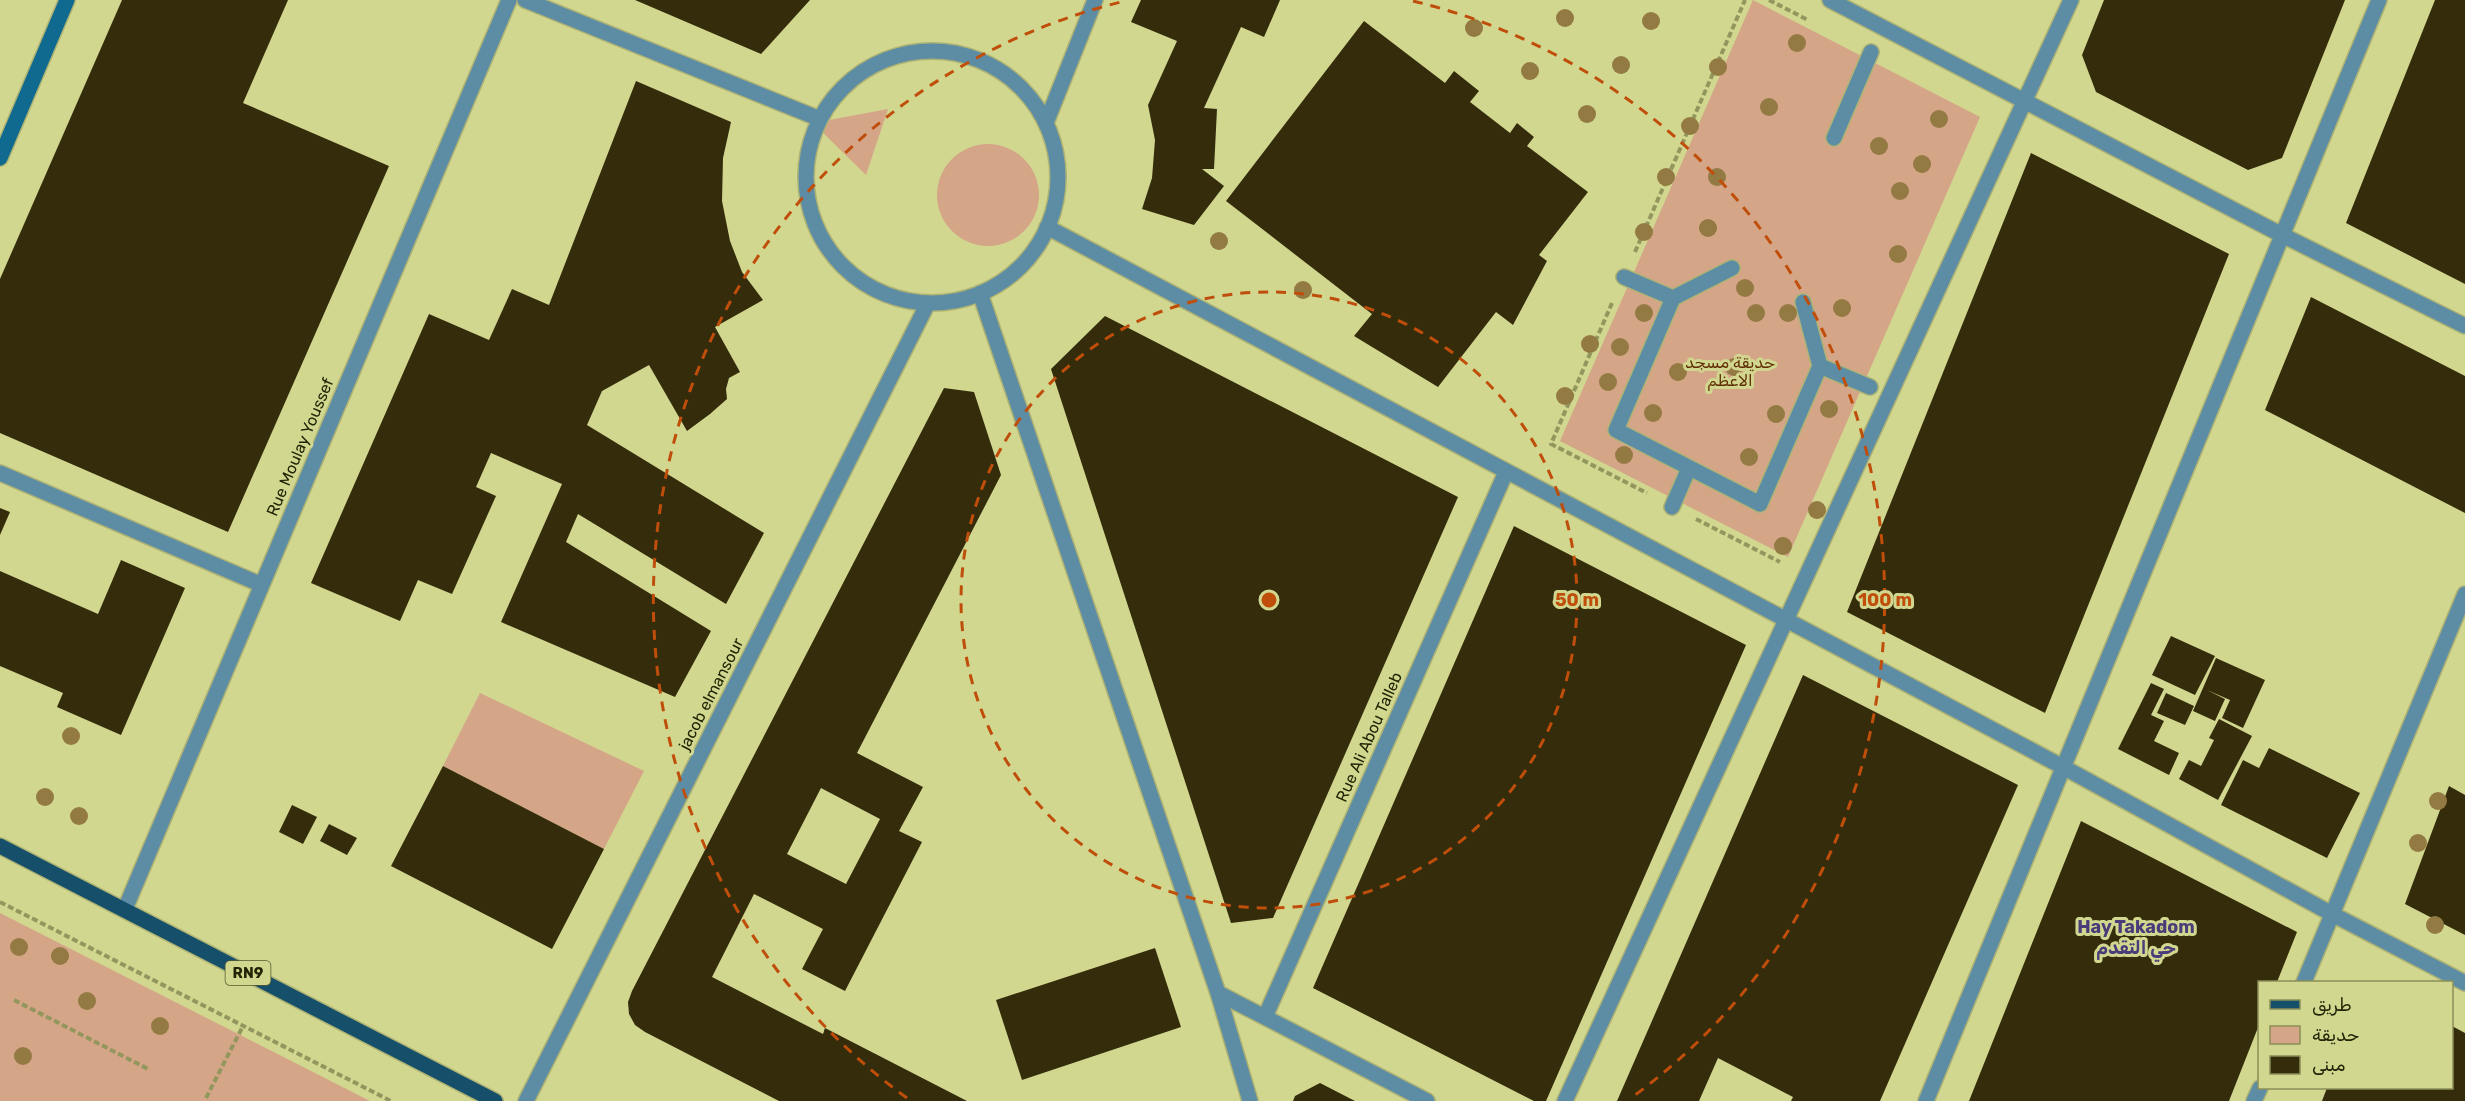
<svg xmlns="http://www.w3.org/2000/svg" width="2465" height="1101" font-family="Rubik,Vazirmatn,sans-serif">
<rect width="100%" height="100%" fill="#d1d78f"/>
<!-- green -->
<path fill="#d5a588" d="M1753 0 1980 117 1788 557 1560 441Z
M888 109 866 175 813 123Z
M937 195a51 51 0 1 1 102 0a51 51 0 1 1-102 0Z
M480 693 644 771 604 849 443 766Z
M0 913 370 1101H0Z"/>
<!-- building -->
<path fill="#352c0c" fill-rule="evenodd" d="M122 0H288L243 103 389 166 228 532 0 433V279Z
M635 0H810L761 54Z
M1141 0H1280L1264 37 1241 27 1204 108 1217 109 1214 169H1202L1224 186 1194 225 1142 209 1152 178 1155 140 1148 105 1177 41 1131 22Z
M2104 0H2345L2282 158 2248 170 2096 92 2082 55Z
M2435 0H2465V284L2346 223Z
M1364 21 1445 83 1454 71 1479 91 1470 102 1510 133 1517 123 1534 137 1527 146 1588 192 1539 255 1547 261 1513 325 1496 312 1438 387 1354 336 1372 314 1226 201Z
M636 81 731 122 723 158 722 201 730 241 742 272 763 300 715 327 740 372 729 378 726 389 727 399 710 414 687 431 649 365 602 391 587 425 764 533 726 604 578 514 566 542 711 631 675 697 501 622 562 484 491 453 476 487 496 496 452 594 418 580 400 621 311 583 429 314 489 340 512 289 549 305Z
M2031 153 2229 254 2045 713 1847 612Z
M2311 297 2465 376V513L2265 410Z
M1105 316 1458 497 1273 918 1231 923 1051 369Z
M944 388 974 392 1001 475 857 753 923 787 899 831 922 842 845 991 802 969 823 929 754 894 712 977 823 1034 825 1028 967 1101H779L645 1032 635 1025 629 1014 628 1002 632 991ZM821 788 880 819 846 884 787 854Z
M0 508 10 512 0 535Z
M1514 526 1746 645 1546 1101H1534L1313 988Z
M121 560 185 588 121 735 57 707 63 693 0 666V571L98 614Z
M2171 636 2215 656 2195 695 2152 675Z
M2216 658 2265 680 2243 728 2222 718 2230 700 2207 690 2225 699 2215 721 2193 711Z
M1803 675 2018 785 1880 1101H1791L1793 1097 1718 1058 1699 1101H1617Z
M2151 683 2164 689 2151 715 2164 721 2154 741 2179 753 2169 775 2118 749Z
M2166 693 2194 706 2185 725 2157 713Z
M2219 719 2252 736 2218 800 2179 779 2189 760 2201 766 2214 740 2209 738Z
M2269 748 2360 793 2327 858 2221 805 2243 760 2259 768Z
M443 766 604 849 552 949 391 866Z
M2449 786 2465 795V935L2405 904Z
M292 805 317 817 303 844 279 832Z
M2081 821 2297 932 2277 982H2259V1025L2229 1101H1969Z
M329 824 357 838 347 855 320 841Z
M1155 948 1181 1027 1022 1080 996 1000Z
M2452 1026 2465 1033V1101H2322L2327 1088H2452Z
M1320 1083 1355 1101H1293L1295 1096Z"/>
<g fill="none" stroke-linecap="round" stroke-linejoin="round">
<defs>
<path id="street" d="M525 0 820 119
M1830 0 2282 235 2465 326
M806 177a126 126 0 1 1 252 0a126 126 0 1 1-252 0Z
M1046 123 1095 0
M1834 138 1871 52
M1047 227 2063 767 2332 914 2465 983
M1732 268 1673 298 1616 430 1760 504 1820 366 1803 302
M1624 277 1673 298
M980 293 1218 993 1250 1101
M1820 366 1870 387
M0 473 262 585
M1672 507 1689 468
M125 909 509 0
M2304 982 2465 594
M1218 993 1427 1101
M1265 1017 1506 472
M526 1101 928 303
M1565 1101 2071 0
M1926 1101 2379 0
M2254 1101 2260 1088"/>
<path id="secondary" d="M0 158 67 0"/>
<path id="primary" d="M0 846 495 1101"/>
</defs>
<!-- street casing -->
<use href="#street" stroke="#aeb374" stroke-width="18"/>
<!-- secondary casing -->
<use href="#secondary" stroke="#aeb374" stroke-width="18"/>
<!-- primary casing -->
<use href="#primary" stroke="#aeb374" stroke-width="18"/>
<!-- path -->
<path stroke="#93975e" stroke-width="4" stroke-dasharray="6 3" stroke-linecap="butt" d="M1769 0 1808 20
M1635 252 1745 0
M1612 303 1551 444 1647 493
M1696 519 1780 562
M0 902 391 1101
M14 1000 150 1070
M206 1098 243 1026"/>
<!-- street -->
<use href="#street" stroke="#5d8ca5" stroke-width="15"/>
<!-- secondary -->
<use href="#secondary" stroke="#106a8f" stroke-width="15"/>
<!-- primary -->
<use href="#primary" stroke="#154f69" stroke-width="15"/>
</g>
<!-- trees -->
<g fill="#937a43">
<circle cx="1565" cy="18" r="9"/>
<circle cx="1651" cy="21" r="9"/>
<circle cx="1474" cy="28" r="9"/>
<circle cx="1797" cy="43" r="9"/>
<circle cx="1621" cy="65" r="9"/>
<circle cx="1718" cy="67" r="9"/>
<circle cx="1530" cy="71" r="9"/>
<circle cx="1769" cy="107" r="9"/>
<circle cx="1587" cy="114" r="9"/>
<circle cx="1939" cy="119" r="9"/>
<circle cx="1690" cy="126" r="9"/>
<circle cx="1879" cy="146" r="9"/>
<circle cx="1922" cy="164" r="9"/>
<circle cx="1666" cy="177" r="9"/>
<circle cx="1717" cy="177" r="9"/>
<circle cx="1900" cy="191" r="9"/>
<circle cx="1708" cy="228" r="9"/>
<circle cx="1644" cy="232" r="9"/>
<circle cx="1219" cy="241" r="9"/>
<circle cx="1898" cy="254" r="9"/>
<circle cx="1745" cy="288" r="9"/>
<circle cx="1303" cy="290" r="9"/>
<circle cx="1842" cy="308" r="9"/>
<circle cx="1644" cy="313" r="9"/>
<circle cx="1756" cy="313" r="9"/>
<circle cx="1788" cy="313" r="9"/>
<circle cx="1590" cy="344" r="9"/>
<circle cx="1620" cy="347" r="9"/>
<circle cx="1734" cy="367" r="9"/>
<circle cx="1678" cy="372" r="9"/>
<circle cx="1608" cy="382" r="9"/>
<circle cx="1565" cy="396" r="9"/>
<circle cx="1829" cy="409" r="9"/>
<circle cx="1653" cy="413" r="9"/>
<circle cx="1776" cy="414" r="9"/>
<circle cx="1624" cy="455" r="9"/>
<circle cx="1749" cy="457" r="9"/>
<circle cx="1817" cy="510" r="9"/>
<circle cx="1783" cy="546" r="9"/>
<circle cx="71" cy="736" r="9"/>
<circle cx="45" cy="797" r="9"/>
<circle cx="2438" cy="801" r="9"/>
<circle cx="79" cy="816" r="9"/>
<circle cx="2418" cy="843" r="9"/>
<circle cx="2435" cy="925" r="9"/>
<circle cx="19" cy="947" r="9"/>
<circle cx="60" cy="956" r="9"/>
<circle cx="87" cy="1001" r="9"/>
<circle cx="160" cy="1026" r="9"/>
<circle cx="23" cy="1056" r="9"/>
</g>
<!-- distance rings -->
<g fill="none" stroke="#c04e0b" stroke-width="3" stroke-dasharray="10 8">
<circle cx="1269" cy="600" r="308"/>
<path d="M907 1098A616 616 0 0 1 1125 1M1413 1A616 616 0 0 1 1631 1098"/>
</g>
<g text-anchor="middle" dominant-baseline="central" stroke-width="6" stroke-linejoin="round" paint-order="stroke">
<!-- shield labels -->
<rect fill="#d1d78f" stroke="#565a2f" stroke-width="1.5" x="225.5" y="961" width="45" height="24" rx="4.5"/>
<g font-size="15" font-weight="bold" fill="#222406">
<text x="248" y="973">RN9</text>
</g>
<!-- park labels -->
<g font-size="16" fill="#612e04" stroke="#d1d78f">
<text x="1730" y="362">حديقة مسجد<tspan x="1730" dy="18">الاعظم</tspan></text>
</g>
<!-- street labels -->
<g font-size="16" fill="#222406" stroke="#d1d78f">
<text transform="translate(300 447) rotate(-67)">Rue Moulay Youssef</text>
<text transform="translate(711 694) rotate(-63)">jacob elmansour</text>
<text transform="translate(1369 737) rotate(-66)">Rue Ali Abou Talleb</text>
</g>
<!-- neighbourhood labels -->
<g font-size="18" font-weight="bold" fill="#4a3c79" stroke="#d1d78f">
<text x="2136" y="927">Hay Takadom<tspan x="2136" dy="21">حي التقدم</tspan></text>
</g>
</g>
<circle cx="1269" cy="600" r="9" fill="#c04e0b" stroke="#d1d78f" stroke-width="3"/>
<g font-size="18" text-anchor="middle" font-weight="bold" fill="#c04e0b" stroke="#d1d78f" stroke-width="6" stroke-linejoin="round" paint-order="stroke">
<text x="1577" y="606">50 m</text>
<text x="1885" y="606">100 m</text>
</g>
<!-- legend -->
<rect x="2258" y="981" width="195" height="108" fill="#d1d78f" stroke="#8b8f58" stroke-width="1.5"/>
<rect x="2270" y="1000" width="30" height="9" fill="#154f69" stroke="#8b8f58" stroke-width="1.5"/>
<text x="2312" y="1011" font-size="18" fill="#222406">طريق</text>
<rect x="2270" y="1026" width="30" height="18" fill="#d5a588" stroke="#8b8f58" stroke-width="1.5"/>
<text x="2312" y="1041" font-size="18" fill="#222406">حديقة</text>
<rect x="2270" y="1056" width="30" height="18" fill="#352c0c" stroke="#8b8f58" stroke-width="1.5"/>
<text x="2312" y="1071" font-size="18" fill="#222406">مبنى</text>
</svg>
